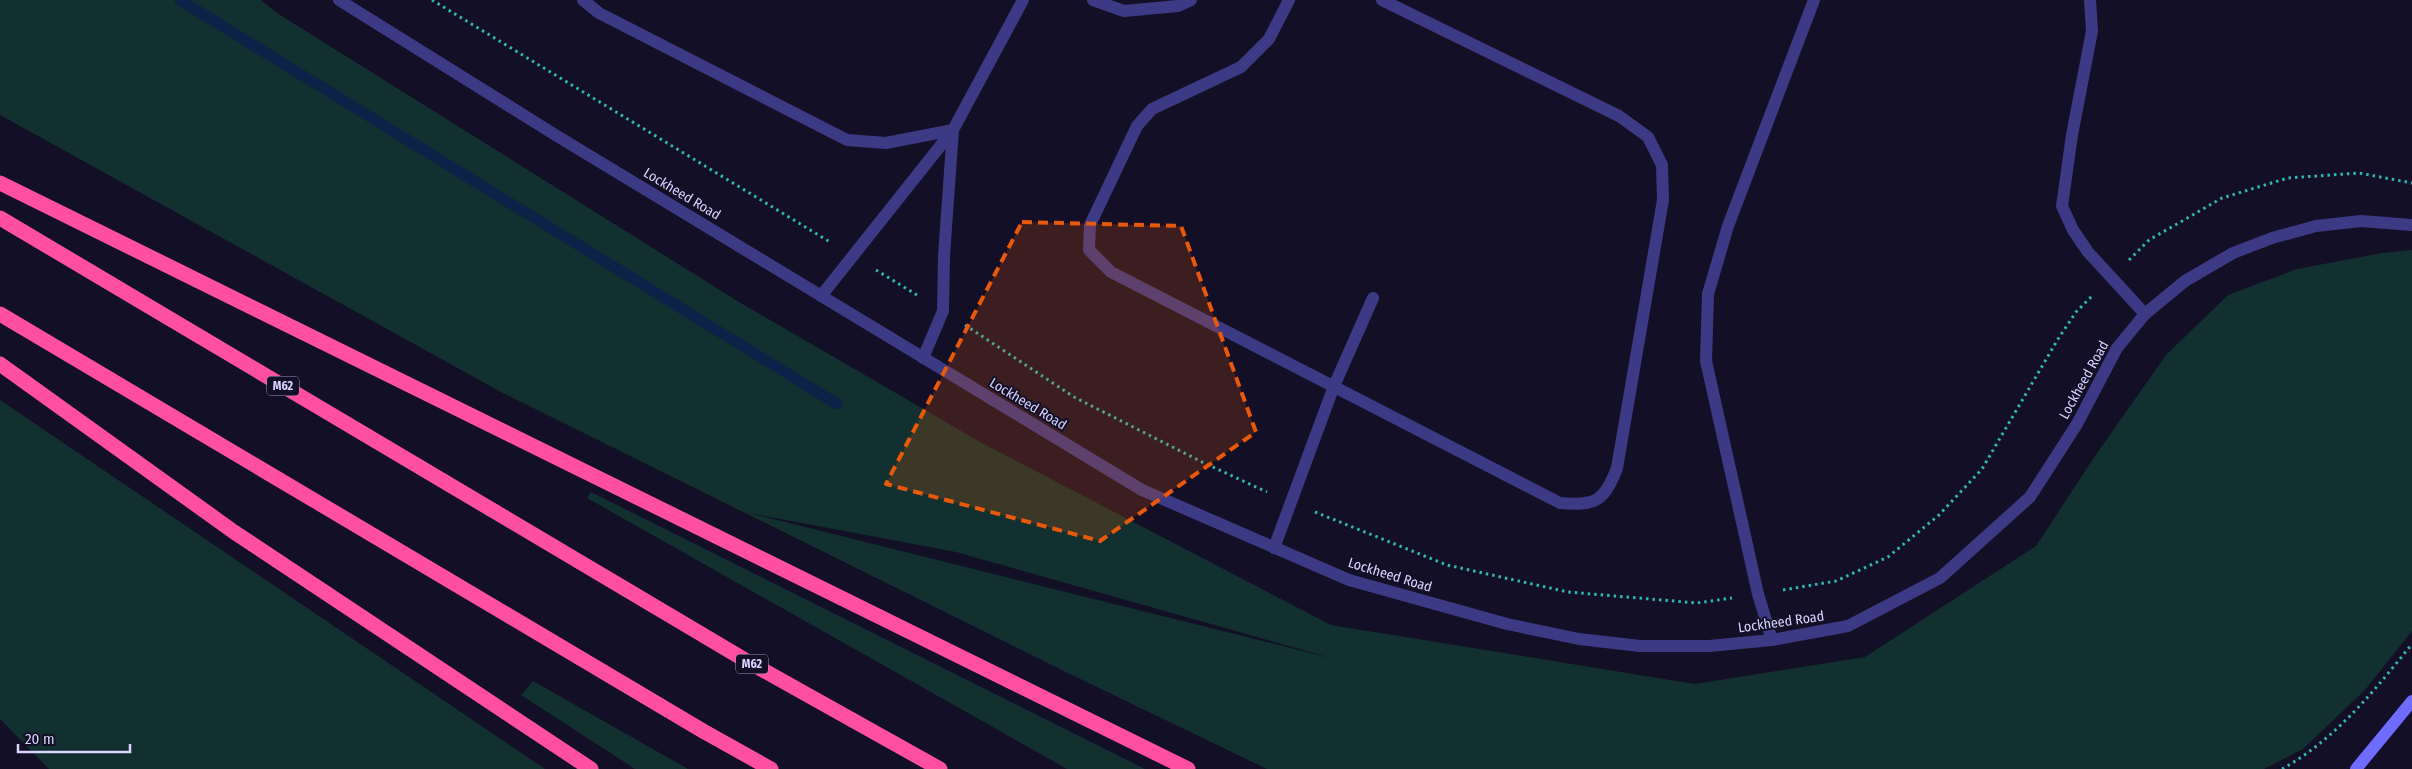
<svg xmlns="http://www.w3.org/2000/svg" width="2412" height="769" font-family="'Fira Sans Condensed',sans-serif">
<rect width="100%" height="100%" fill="#130f26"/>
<!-- green -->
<path fill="#12302f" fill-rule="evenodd" d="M0 0H261L277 13 739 302 980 442 1331 625 1695 684 1865 657 2036 546 2095 456 2166 355 2228 295 2297 269 2382 253 2412 250V631L2365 690 2303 749 2264 769H1267L1072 675 501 392 0 115ZM749 513 956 552 1335 659Z
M0 400 545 769H49L0 719Z
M591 492 1145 769H1067L587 498Z
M533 681 688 769H635L521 695Z"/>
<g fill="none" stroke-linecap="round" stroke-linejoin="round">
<!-- stream -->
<path stroke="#0c2248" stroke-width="11" d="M180 0 837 404"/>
<!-- path -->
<path stroke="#2fb8b0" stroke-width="3" stroke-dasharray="2.5 4" stroke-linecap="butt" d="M432 0 830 242
M2129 260 2149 240 2222 198 2288 178 2359 173 2412 183
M876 270 917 295
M965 325 1074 397 1202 462 1267 492
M1315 512 1447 565 1568 592 1697 603 1732 598
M1783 590 1836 581 1888 557 1939 515 1982 469 2058 339 2076 312 2092 296
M2282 769C2336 739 2374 691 2412 644"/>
<!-- lane -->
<path stroke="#3d3a85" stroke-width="12" d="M583 0 599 13 847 140 886 143 953 130
M1093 0 1124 11 1178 6 1191 0
M1289 0 1269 39 1241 67 1152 109 1137 126 1090 225 1089 250 1111 272 1560 503C1595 506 1604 502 1617 468L1663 200 1662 165 1648 137 1619 116 1382 0
M2090 0 2092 31 2072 135 2062 206 2073 230 2088 252 2145 314
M821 296 953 130 1023 0
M923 358 943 311 944 256 953 130
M1274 548 1334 386 1373 298
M1772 640 1758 594 1706 361 1708 294 1728 226 1814 0"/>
<!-- street -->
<path stroke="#3d3a85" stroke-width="12" d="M339 0 557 136 1142 490 1349 580 1507 624 1579 639 1640 646H1709L1772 640 1848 626 1940 578 2030 497 2077 424 2117 348 2145 314 2185 281 2233 253 2272 238 2316 226 2361 221 2412 225"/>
<!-- secondary -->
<path stroke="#6f6bff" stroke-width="12" d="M2356 769 2412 701"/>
<!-- highway -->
<path stroke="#ff4fa3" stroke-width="15" d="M0 183 1188 769
M0 218 745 660 940 769
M0 314 703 731 771 769
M0 364 234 532 591 769"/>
</g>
<!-- marked area -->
<path fill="#e8590c" fill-opacity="0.2" stroke="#e8590c" stroke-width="4" stroke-dasharray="10 6" stroke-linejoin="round" d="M1022 222 1181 226 1256 432 1100 541 886 484Z"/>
<g text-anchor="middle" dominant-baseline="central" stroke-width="4" stroke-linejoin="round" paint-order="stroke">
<!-- shield labels -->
<g fill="#130f26" stroke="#9e99be" stroke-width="1">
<rect x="267" y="376.5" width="32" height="19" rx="4"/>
<rect x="736" y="654.5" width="32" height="19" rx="4"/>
</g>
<g font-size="12" font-weight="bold" fill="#d9d4ff">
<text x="283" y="386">M62</text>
<text x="752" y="664">M62</text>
</g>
<!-- street labels -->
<g font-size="14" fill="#d9d4ff" stroke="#130f26">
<text transform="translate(682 194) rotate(31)">Lockheed Road</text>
<text transform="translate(2084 380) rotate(-61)">Lockheed Road</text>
<text transform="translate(1028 404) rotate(31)">Lockheed Road</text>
<text transform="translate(1390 575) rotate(17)">Lockheed Road</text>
<text transform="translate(1781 622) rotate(-8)">Lockheed Road</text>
</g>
</g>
<!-- scale -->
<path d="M18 744v8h112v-8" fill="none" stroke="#d9d4ff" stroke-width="2.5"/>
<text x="25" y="744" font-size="15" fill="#d9d4ff" stroke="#130f26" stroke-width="4" paint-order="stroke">20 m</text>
</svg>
